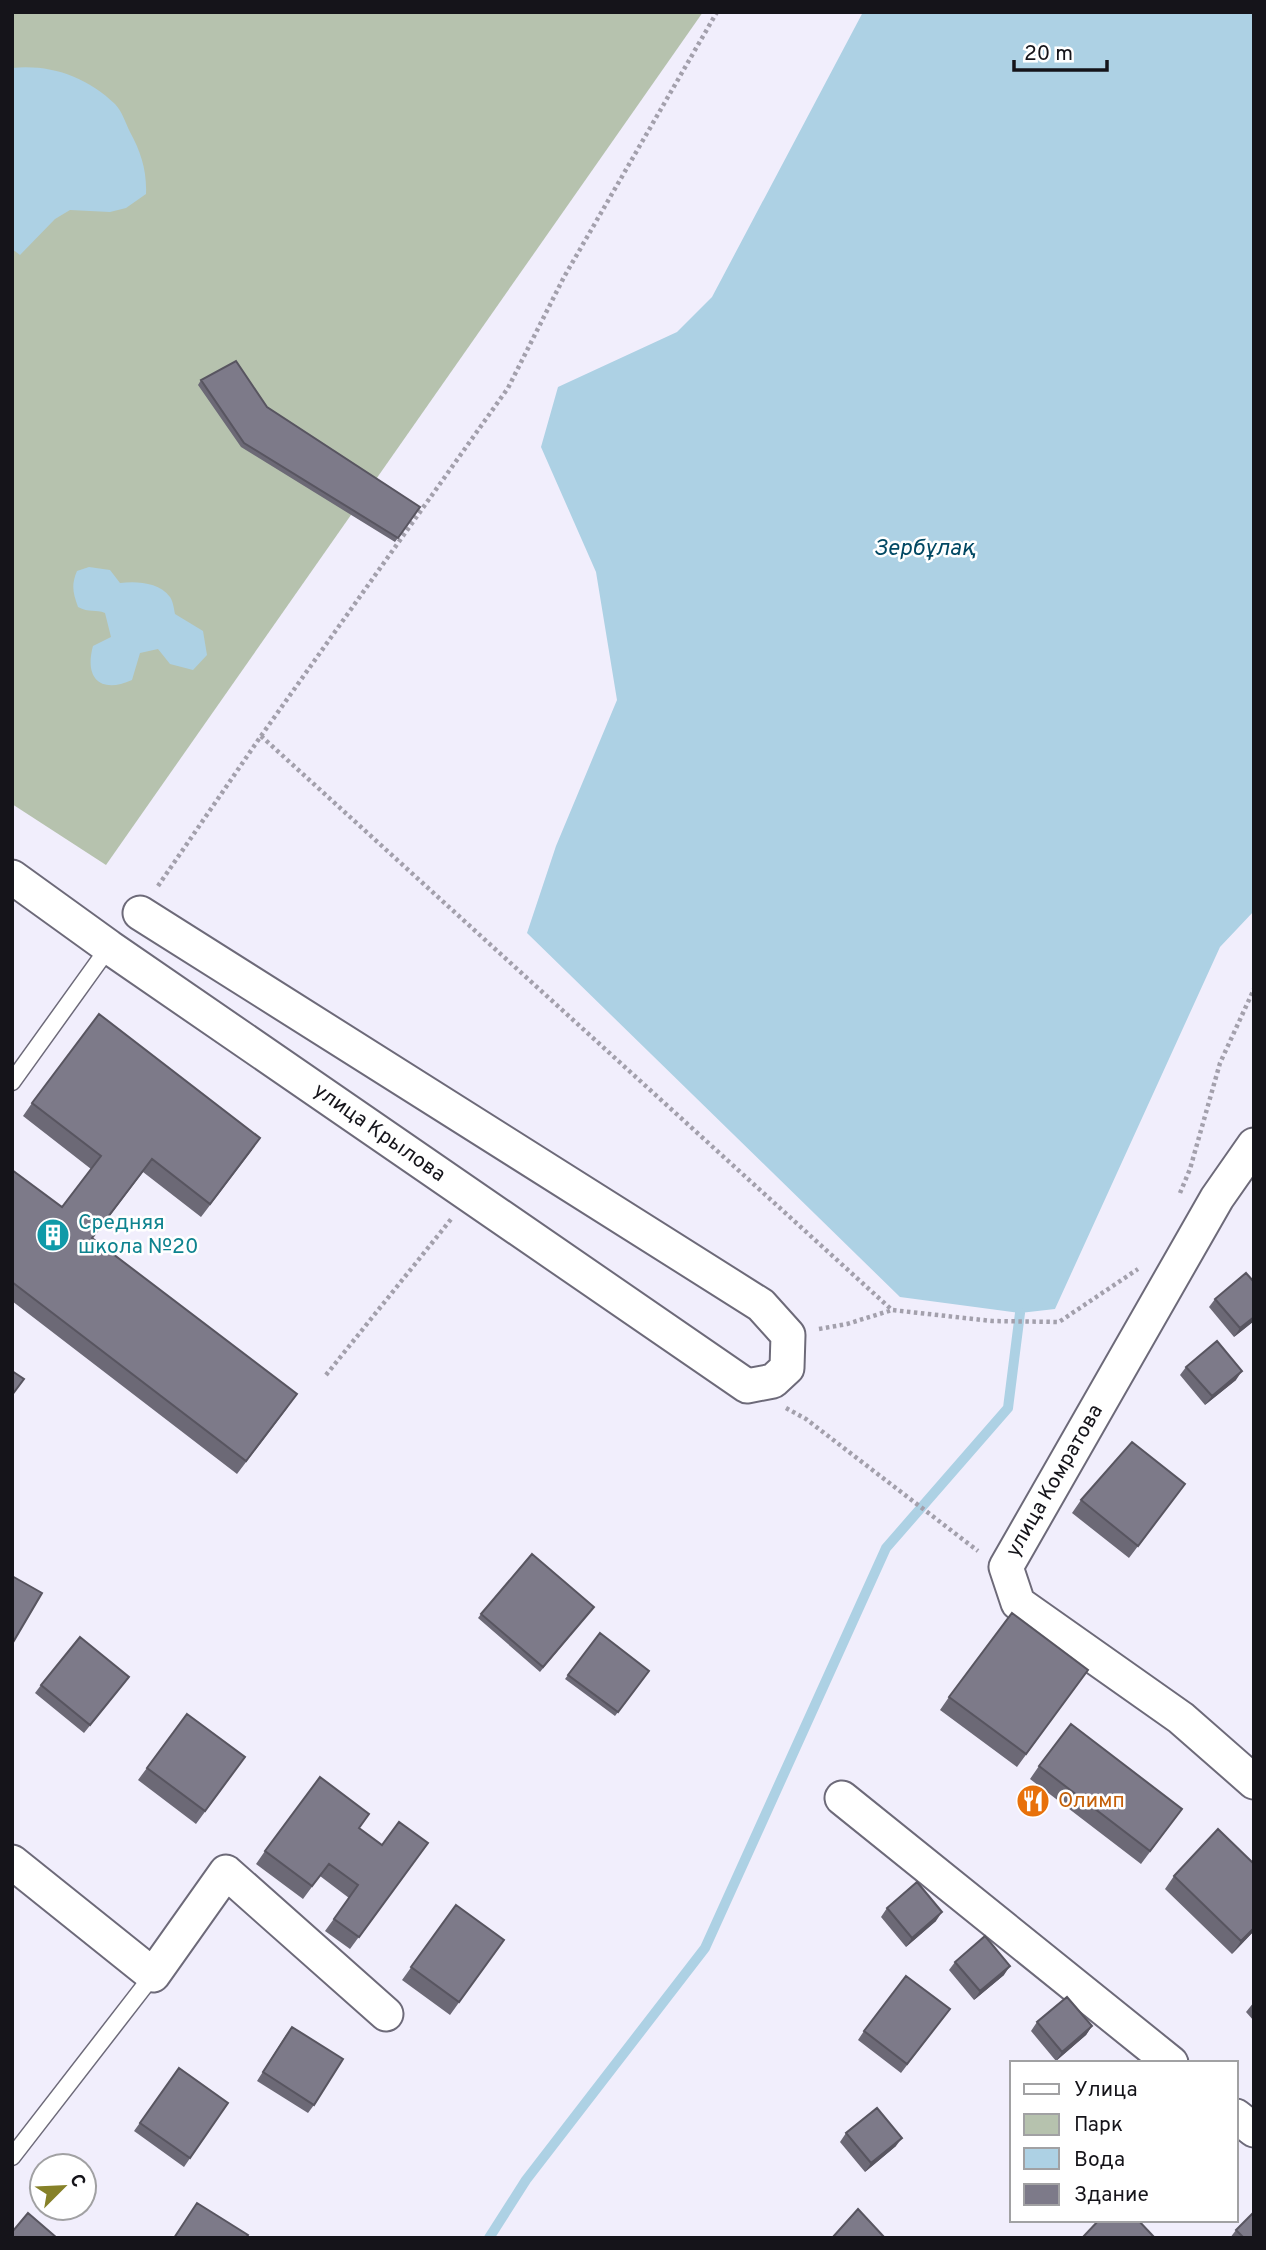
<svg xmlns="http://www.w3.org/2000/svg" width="1266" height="2250" font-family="Overpass,sans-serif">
<rect width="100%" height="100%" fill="#f1eefc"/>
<!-- green -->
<path fill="#b6c2ae" d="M12 12H703L106 865 12 804Z"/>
<!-- water -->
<path fill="#add1e4" d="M863 12H1254V911L1220 947 1055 1309 1020 1313 900 1297 527 933 556 846 617 700 596 572 541 447 558 387 677 332 712 297Z
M12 68C51 64 87 77 115 104 122 111 126 124 130 132 141 152 147 171 146 194L126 208 110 212 70 210 55 219 20 255 12 249Z
M89 567 110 570 120 583C136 581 159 582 170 597 173 601 174 609 175 614L203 631 207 655 193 670 170 664 158 649 140 653 132 680C101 694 84 679 93 646L111 637 105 613C96 609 89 613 78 607 73 593 71 585 77 571Z"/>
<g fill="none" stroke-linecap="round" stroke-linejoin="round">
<!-- stream -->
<path stroke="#add1e4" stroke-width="10" d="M489 2238 526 2180 705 1948 886 1548 1008 1408 1020 1313"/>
<defs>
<path id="lane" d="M12 1082 109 947
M12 2157 153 1975"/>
<path id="street" d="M12 877 109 947 747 1386 773 1381 787 1368 788 1335 761 1305 140 913
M1254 1145 1217 1198 1006 1567 1018 1603 1181 1718 1254 1782
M842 1798 1171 2063
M12 1862 153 1975 226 1872 386 2014
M1236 2116 1254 2130"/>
</defs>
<!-- lane casing -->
<use href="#lane" stroke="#6d6a79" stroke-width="19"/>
<!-- street casing -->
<use href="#street" stroke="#6d6a79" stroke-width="37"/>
<!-- path -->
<path stroke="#a3a0ac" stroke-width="4.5" stroke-dasharray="3.5 3.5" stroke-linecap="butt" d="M261 736 892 1310 992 1321 1059 1322 1138 1269
M158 886 261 736 508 388 564 277 717 12
M1180 1193 1190 1169 1220 1063 1254 989
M819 1329 847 1324 892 1310
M326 1375 452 1218
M786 1408 806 1419 978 1551"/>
<!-- lane -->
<use href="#lane" stroke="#fff" stroke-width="16"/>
<!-- street -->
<use href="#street" stroke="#fff" stroke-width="33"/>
</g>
<!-- wall -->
<path fill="#6c6976" d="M201 380 267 407 420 507 395 542 241 447 198 385Z
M32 1103 252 1150 201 1217 143 1172 93 1238 288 1407 237 1474 12 1301V1170L62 1207 91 1169 23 1116Z
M1215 1299 1254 1321 1234 1337 1209 1307Z
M1186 1367 1236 1380 1205 1405 1180 1375Z
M1185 1484 1129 1558 1072 1513 1081 1500Z
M594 1607 540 1672 478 1618 481 1614Z
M600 1633 649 1671 615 1716 565 1679Z
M1088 1670 1017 1767 940 1710 949 1697Z
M129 1677 84 1733 35 1693 41 1685Z
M187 1714 245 1757 196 1824 138 1780Z
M1039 1766 1182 1809 1141 1864 1030 1779Z
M359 1829 382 1845 428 1843 350 1949 325 1931 349 1898 320 1876 303 1899 256 1864 265 1851Z
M1254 1864V1931L1232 1954 1165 1889 1174 1876Z
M456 1905 504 1940 450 2015 402 1980Z
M887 1908 936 1921 906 1947 881 1917Z
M955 1962 1004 1975 974 2000 949 1970Z
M1254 2002V2021L1246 2012Z
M950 2009 901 2073 858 2040 864 2031Z
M1037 2022 1092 2026 1086 2035 1056 2061 1031 2031Z
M286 2035 314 2105 308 2113 257 2081Z
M179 2068 228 2103 184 2167 134 2131Z
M846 2133 896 2146 865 2172 840 2142Z
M1236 2230 1254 2238H1230Z"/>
<!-- shaded-wall -->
<path fill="#585560" d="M1254 1317V1321L1234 1337 1240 1328Z
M1242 1371 1236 1380 1205 1405 1212 1396Z
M942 1912 936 1921 906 1947 912 1938Z
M1254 1928V1931L1232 1954 1241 1941Z
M1010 1966 1004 1975 974 2000 980 1991Z
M1092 2026 1086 2035 1056 2061 1062 2052Z
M902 2138 896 2146 865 2172 871 2163Z"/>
<!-- building -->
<path fill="#7d7a89" stroke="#585560" stroke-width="2" d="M236 361 267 407 420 507 398 538 244 443 201 380Z
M99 1014 260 1138 210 1204 152 1159 92 1238 297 1394 246 1461 12 1282V1170L62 1207 101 1156 32 1103Z
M1246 1273 1254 1282V1317L1240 1328 1215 1299Z
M1217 1341 1242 1371 1212 1396 1186 1367Z
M12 1371 24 1379 12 1395Z
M1132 1442 1185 1484 1138 1546 1081 1500Z
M532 1554 594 1607 543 1667 481 1614Z
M12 1576 42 1593 12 1644Z
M1012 1613 1088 1670 1026 1754 949 1697Z
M600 1633 649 1671 618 1712 568 1675Z
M80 1637 129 1677 90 1725 41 1685Z
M187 1714 245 1757 205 1811 147 1768Z
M1071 1724 1182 1809 1150 1851 1039 1766Z
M320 1777 369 1814 359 1828 382 1845 399 1822 428 1843 359 1937 334 1919 358 1885 329 1864 312 1886 265 1851Z
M1218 1829 1254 1864V1928L1241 1941 1174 1876Z
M917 1882 942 1912 912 1938 887 1908Z
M456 1905 504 1940 459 2002 411 1967Z
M985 1936 1010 1966 980 1991 955 1962Z
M906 1976 950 2009 907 2064 864 2031Z
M1067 1997 1092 2026 1062 2052 1037 2022Z
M292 2027 343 2059 314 2105 263 2072Z
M179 2068 228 2103 190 2158 140 2123Z
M877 2108 902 2138 871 2163 846 2133Z
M197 2203 248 2235 246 2238H174Z
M858 2209 885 2238H832Z
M1254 2212V2238H1244L1236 2230Z
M28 2213 57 2238H12V2232Z
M1099 2220H1138L1155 2238H1082Z"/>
<!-- icons -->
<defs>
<symbol id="building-disc" viewBox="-11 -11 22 22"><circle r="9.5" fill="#0f9aa8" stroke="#fff"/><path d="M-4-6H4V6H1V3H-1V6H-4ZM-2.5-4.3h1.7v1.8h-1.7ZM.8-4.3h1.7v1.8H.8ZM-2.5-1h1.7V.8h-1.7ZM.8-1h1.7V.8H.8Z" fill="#fff"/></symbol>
<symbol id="restaurant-disc" viewBox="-11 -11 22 22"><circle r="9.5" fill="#e8710a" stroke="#fff"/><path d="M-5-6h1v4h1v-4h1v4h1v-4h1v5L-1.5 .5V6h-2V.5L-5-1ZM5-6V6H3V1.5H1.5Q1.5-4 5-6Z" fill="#fff"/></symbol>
</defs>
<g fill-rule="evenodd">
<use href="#building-disc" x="34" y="1216" width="38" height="38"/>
<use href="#restaurant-disc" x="1014" y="1782" width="38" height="38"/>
</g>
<g text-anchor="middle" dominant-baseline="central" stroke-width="5" stroke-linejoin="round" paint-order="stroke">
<!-- street labels -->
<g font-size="21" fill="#15141a" stroke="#fff">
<text transform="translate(379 1133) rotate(35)">улица Крылова</text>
<text transform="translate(1055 1481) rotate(-60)">улица Комратова</text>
</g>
<!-- culture labels -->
<g font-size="21" fill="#0d838f" stroke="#fff" text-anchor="start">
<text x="78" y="1223">Средняя<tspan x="78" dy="24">школа №20</tspan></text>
</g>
<!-- food labels -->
<g font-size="21" fill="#c56008" stroke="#fff" text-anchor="start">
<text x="1058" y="1801">Олимп</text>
</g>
<!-- water labels -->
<g font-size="23" font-style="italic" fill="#014863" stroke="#fff">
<text x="925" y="549">Зербұлақ</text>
</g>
</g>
<!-- border -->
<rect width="1266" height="2250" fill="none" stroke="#15141a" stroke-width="28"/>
<!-- legend -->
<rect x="1010" y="2061" width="228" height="161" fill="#ffffff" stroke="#a1a1a3" stroke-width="2"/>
<rect x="1024" y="2084" width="35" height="10" fill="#ffffff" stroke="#a1a1a3" stroke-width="2"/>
<text x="1074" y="2096" font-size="21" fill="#15141a">Улица</text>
<rect x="1024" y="2114" width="35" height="21" fill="#b6c2ae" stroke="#a1a1a3" stroke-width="2"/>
<text x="1074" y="2131" font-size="21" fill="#15141a">Парк</text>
<rect x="1024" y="2148" width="35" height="21" fill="#add1e4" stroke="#a1a1a3" stroke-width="2"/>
<text x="1074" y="2166" font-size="21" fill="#15141a">Вода</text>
<rect x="1024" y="2184" width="35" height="21" fill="#7d7a89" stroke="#a1a1a3" stroke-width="2"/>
<text x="1074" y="2201" font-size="21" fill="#15141a">Здание</text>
<!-- north arrow -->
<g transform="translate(63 2187) rotate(66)"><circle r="33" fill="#ffffff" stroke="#a1a1a3" stroke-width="2"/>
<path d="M0-5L12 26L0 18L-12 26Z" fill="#868128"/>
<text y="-10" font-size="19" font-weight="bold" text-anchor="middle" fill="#15141a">С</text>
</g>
<!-- scale -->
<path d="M1014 60v10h93v-10" fill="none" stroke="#15141a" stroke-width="3.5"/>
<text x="1024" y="60" font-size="21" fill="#15141a" stroke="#ffffff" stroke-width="5" paint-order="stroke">20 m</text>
</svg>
